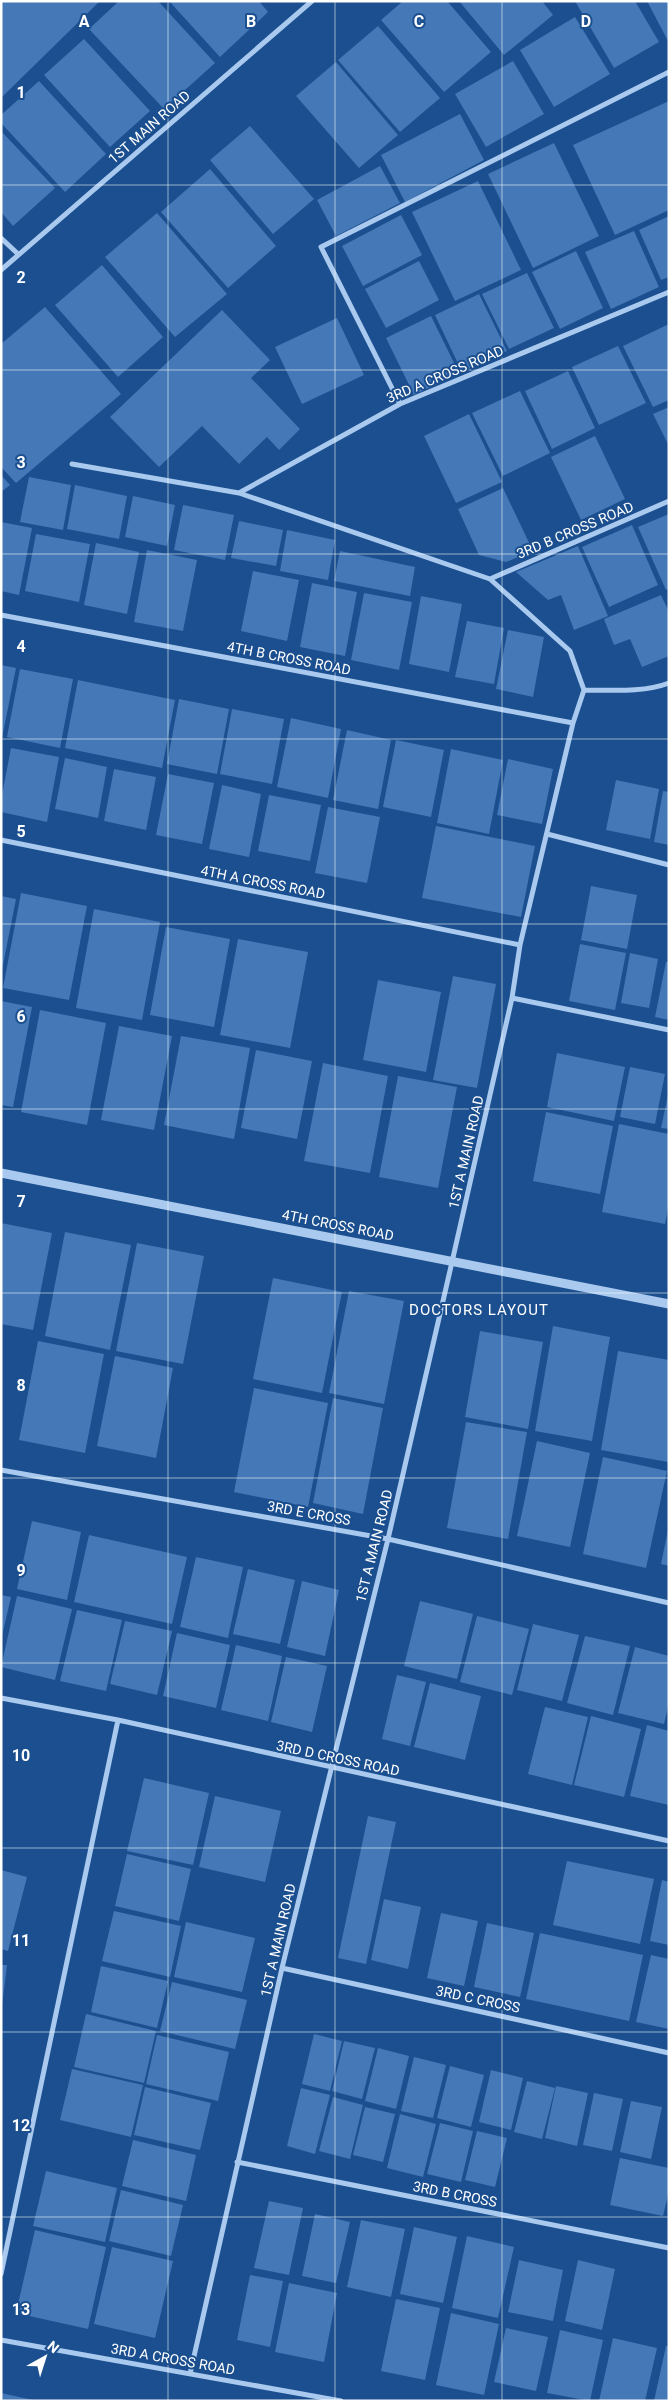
<svg xmlns="http://www.w3.org/2000/svg" width="670" height="2402" font-family="Roboto,sans-serif">
<rect width="100%" height="100%" fill="#1b4f8f"/>
<!-- building -->
<path fill="#4478b7" d="M1 1H100L1 98Z
M119 1H158L215 63 164 109 89 29Z
M169 1H259L268 12 220 57Z
M403 1H447L491 52 444 92 381 20Z
M459 1H542L553 15 504 55Z
M575 1H635L659 42 614 68Z
M647 1H669V43Z
M575 17 610 74 554 107 520 50Z
M378 26 440 98 400 132 338 60Z
M84 39 150 111 110 147 44 75Z
M513 61 544 114 486 147 455 94Z
M336 62 398 135 359 168 296 96Z
M39 81 106 154 65 192 1 123V115Z
M669 101V210L615 235 573 145Z
M460 114 484 160 405 202 381 155Z
M250 126 314 199 273 234 210 160Z
M1 131 55 188 13 226 1 212Z
M554 143 599 236 533 268 488 174Z
M380 166 400 203 336 236 317 200Z
M210 169 276 246 228 288 161 212Z
M478 181 521 270 455 301 412 212Z
M157 213 227 294 175 337 105 257Z
M401 215 422 255 363 286 342 246Z
M669 216V277L661 280 639 230Z
M634 231 659 287 611 309 585 252Z
M576 251 603 308 560 329 532 272Z
M419 261 439 300 386 328 365 289Z
M102 265 163 337 118 377 55 305Z
M527 273 554 328 509 349 482 294Z
M479 294 507 351 462 372 435 315Z
M45 307 121 394 16 483 1 467V344Z
M222 310 270 360 251 378 300 429 279 450 267 437 239 464 202 426 159 467 110 417Z
M431 316 459 373 414 395 386 338Z
M337 318 364 375 302 404 275 347Z
M669 324V400L653 407 623 346Z
M618 346 646 403 599 425 572 367Z
M568 371 595 428 552 449 525 391Z
M520 391 550 453 503 476 472 413Z
M669 407V446L653 414Z
M469 414 502 482 456 503 424 436Z
M595 436 625 499 581 520 551 457Z
M1 475 10 485 1 492Z
M29 477 71 485 63 530 20 522Z
M75 485 127 496 119 539 67 529Z
M503 488 533 551 506 562 479 555 458 509Z
M133 496 175 505 167 546 125 537Z
M183 505 234 515 225 560 174 550Z
M669 514V588L666 590 638 527Z
M239 521 283 530 276 566 231 558Z
M1 522 32 528 19 595 1 591Z
M632 525 658 585 609 607 582 547Z
M287 530 335 540 328 580 280 571Z
M36 534 90 544 79 602 25 591Z
M96 543 139 552 127 614 84 605Z
M578 546 608 616 574 630 561 595 548 600 516 572Z
M147 550 197 560 183 631 134 622Z
M340 551 415 567 410 596 334 581Z
M253 571 299 580 287 641 241 631Z
M312 583 357 592 345 656 300 647Z
M364 593 412 602 399 670 351 660Z
M661 595 669 612V656L642 667 630 639 614 645 604 619Z
M421 596 462 604 449 672 409 664Z
M467 621 504 628 494 684 455 677Z
M508 630 544 637 533 697 496 689Z
M1 665 16 668 2 738H1Z
M20 669 73 679 60 748 7 737Z
M78 680 175 700 162 768 65 748Z
M179 699 229 709 217 774 167 764Z
M232 709 284 719 272 784 220 774Z
M291 718 341 729 328 798 277 787Z
M347 730 391 740 378 809 333 800Z
M396 740 444 750 431 817 383 807Z
M11 748 59 757 47 822 1 812V800Z
M451 749 503 760 489 834 437 823Z
M65 758 107 767 98 818 55 809Z
M508 759 553 769 542 824 497 815Z
M114 769 156 777 146 830 104 821Z
M168 774 214 783 202 844 156 835Z
M616 780 659 789 650 839 606 830Z
M222 785 261 794 249 857 209 849Z
M663 791 669 792V845L654 842Z
M269 795 321 805 310 861 258 851Z
M328 807 380 817 367 883 315 873Z
M436 826 535 846 521 917 422 898Z
M591 886 637 895 627 949 581 940Z
M21 893 87 906 69 1000 3 988Z
M1 896 16 899 2 970H1Z
M94 909 160 922 142 1020 76 1008Z
M166 927 230 939 214 1027 150 1015Z
M238 939 308 952 290 1048 220 1035Z
M580 944 626 953 615 1010 569 1001Z
M630 953 658 959 649 1008 621 1003Z
M666 962H669V1020L655 1017Z
M453 976 496 984 477 1088 433 1080Z
M378 980 441 992 426 1072 363 1060Z
M1 1001 32 1007 13 1107 1 1105Z
M40 1010 106 1023 87 1125 21 1112Z
M119 1026 172 1036 154 1130 101 1120Z
M181 1036 250 1048 234 1139 164 1125Z
M256 1050 312 1061 297 1139 241 1128Z
M557 1053 625 1067 614 1121 547 1107Z
M323 1063 388 1076 370 1173 304 1161Z
M630 1067 665 1074 655 1124 620 1117Z
M398 1076 457 1087 438 1188 379 1177Z
M668 1095H669V1129L661 1128Z
M546 1112 613 1126 600 1194 533 1181Z
M619 1124 669 1134V1203L665 1224 602 1212Z
M1 1223 52 1233 33 1330 1 1324Z
M65 1232 131 1245 110 1350 45 1336Z
M137 1243 204 1256 183 1364 116 1351Z
M273 1278 342 1292 322 1393 253 1379Z
M349 1291 404 1301 384 1404 329 1393Z
M553 1326 610 1337 592 1441 535 1431Z
M480 1331 543 1342 528 1429 465 1417Z
M38 1341 104 1354 85 1453 19 1440Z
M618 1351 669 1360 668 1462 601 1450Z
M115 1356 173 1368 156 1458 97 1446Z
M254 1388 328 1403 308 1507 234 1492Z
M333 1398 383 1408 363 1514 313 1503Z
M466 1422 527 1432 508 1539 447 1528Z
M537 1441 590 1453 570 1547 517 1536Z
M603 1457 667 1471 646 1568 583 1554Z
M32 1521 81 1532 67 1600 17 1589Z
M668 1530H669V1566L661 1564Z
M89 1535 187 1557 172 1624 74 1602Z
M196 1557 243 1567 228 1638 180 1627Z
M248 1569 295 1580 280 1644 233 1634Z
M302 1581 339 1590 325 1656 287 1647Z
M1 1595 11 1597 2 1636H1Z
M17 1596 72 1609 55 1680 1 1667Z
M420 1601 473 1614 457 1679 404 1666Z
M77 1610 122 1620 106 1691 60 1681Z
M477 1616 529 1629 512 1695 460 1682Z
M125 1621 172 1631 157 1695 110 1684Z
M533 1624 579 1635 562 1701 517 1690Z
M177 1633 230 1645 216 1708 163 1696Z
M585 1636 630 1646 613 1715 567 1703Z
M236 1645 282 1656 268 1721 221 1710Z
M635 1647 669 1656V1703L664 1724 618 1713Z
M286 1657 327 1666 312 1732 271 1722Z
M397 1675 426 1682 410 1746 382 1739Z
M430 1683 481 1696 465 1760 414 1747Z
M545 1707 588 1717 572 1785 528 1774Z
M591 1716 641 1729 624 1797 574 1785Z
M647 1725 669 1731V1805L630 1796Z
M144 1778 209 1793 193 1865 127 1851Z
M215 1796 281 1811 265 1882 199 1867Z
M368 1816 396 1822 366 1964 338 1958Z
M127 1854 191 1869 179 1921 115 1906Z
M567 1861 654 1879 640 1944 553 1925Z
M1 1870 27 1877 8 1951 1 1949Z
M662 1880 669 1882V1945L650 1941Z
M384 1899 421 1907 408 1969 371 1960Z
M114 1911 181 1926 170 1977 102 1961Z
M441 1913 478 1921 464 1986 427 1978Z
M186 1922 255 1938 242 1992 174 1977Z
M487 1923 534 1933 520 1997 474 1987Z
M540 1933 643 1955 629 2021 526 1999Z
M651 1955 669 1959V2029L636 2022Z
M1 1965H7L2 2006H1Z
M101 1966 168 1981 157 2028 91 2012Z
M172 1982 247 2000 235 2049 160 2031Z
M86 2014 156 2031 144 2083 74 2067Z
M314 2034 342 2041 330 2091 302 2084Z
M157 2035 229 2052 218 2101 146 2084Z
M344 2041 375 2048 362 2099 332 2091Z
M378 2048 409 2056 396 2109 365 2101Z
M414 2057 446 2065 433 2118 401 2111Z
M450 2066 484 2075 471 2127 437 2118Z
M72 2069 143 2085 131 2137 60 2120Z
M491 2070 523 2078 511 2130 479 2122Z
M527 2081 555 2088 542 2139 514 2132Z
M556 2086 588 2093 577 2146 545 2138Z
M145 2087 211 2103 200 2150 134 2135Z
M301 2088 330 2095 315 2154 287 2146Z
M594 2093 623 2099 612 2151 583 2145Z
M333 2097 363 2105 350 2159 319 2151Z
M631 2101 662 2107 651 2159 620 2152Z
M365 2107 395 2114 383 2162 353 2155Z
M400 2114 436 2124 423 2177 387 2168Z
M440 2123 473 2131 461 2182 427 2174Z
M477 2131 507 2138 495 2187 465 2180Z
M133 2140 196 2155 186 2201 122 2186Z
M620 2158 669 2168V2191L663 2216 610 2205Z
M46 2171 117 2188 105 2242 33 2226Z
M121 2190 183 2205 171 2256 109 2241Z
M269 2201 303 2208 289 2275 254 2268Z
M315 2214 350 2222 336 2283 302 2276Z
M361 2220 405 2229 391 2297 347 2287Z
M414 2227 457 2237 443 2303 400 2294Z
M35 2230 106 2247 88 2329 16 2313Z
M467 2236 514 2247 498 2318 452 2308Z
M112 2247 173 2261 155 2338 94 2324Z
M519 2260 563 2270 553 2321 508 2312Z
M578 2260 615 2269 602 2330 565 2321Z
M250 2275 283 2281 270 2347 237 2340Z
M289 2283 337 2293 324 2362 275 2352Z
M396 2299 440 2308 425 2380 381 2371Z
M451 2313 499 2324 484 2395 436 2385Z
M506 2328 548 2337 536 2391 494 2382Z
M560 2330 603 2340 590 2401 547 2393Z
M613 2338 657 2348 645 2401H599Z
M666 2346H669V2401H654Z
M1 2393 33 2400V2401H1Z"/>
<g fill="none" stroke-linecap="round" stroke-linejoin="round">
<!-- minor -->
<path stroke="#a9c9ee" stroke-width="5" d="M1 238 18 254
M1 270 312 1
M400 404 321 247 669 72
M72 464 239 493 490 579 570 651 584 690 573 723 520 945 512 998 452 1262 388 1539 282 1968 190 2374
M239 493 400 404 669 292
M490 579 669 501
M1 615 573 723
M584 690C611 690 643 693 669 683
M547 834 669 865
M1 840 520 945
M512 998 669 1030
M1 1470 388 1539 669 1603
M1 1698 118 1720 669 1841
M282 1968 669 2053
M237 2162 669 2248
M1 2274 118 1720
M1 2340 341 2401"/>
<!-- tertiary -->
<path stroke="#a9c9ee" stroke-width="9" d="M1 1173 669 1304"/>
</g>
<!-- grid -->
<path fill="none" stroke="#fff" stroke-width="1" stroke-opacity="0.55" d="M168 1V2401M335 1V2401M502 1V2401M1 185H669M1 370H669M1 554H669M1 739H669M1 924H669M1 1109H669M1 1293H669M1 1478H669M1 1663H669M1 1848H669M1 2032H669M1 2217H669"/>
<g text-anchor="middle" dominant-baseline="central" stroke-width="4" stroke-linejoin="round" paint-order="stroke">
<!-- street labels -->
<g font-size="14" fill="#fff" stroke="#1b4f8f">
<text transform="translate(149 127) rotate(-41)">1ST MAIN ROAD</text>
<text transform="translate(445 374) rotate(-23)">3RD A CROSS ROAD</text>
<text transform="translate(575 530) rotate(-23)">3RD B CROSS ROAD</text>
<text transform="translate(289 658) rotate(11)">4TH B CROSS ROAD</text>
<text transform="translate(263 882) rotate(11)">4TH A CROSS ROAD</text>
<text transform="translate(466 1152) rotate(-77)">1ST A MAIN ROAD</text>
<text transform="translate(338 1225) rotate(11)">4TH CROSS ROAD</text>
<text transform="translate(309 1513) rotate(10)">3RD E CROSS</text>
<text transform="translate(374 1546) rotate(-76)">1ST A MAIN ROAD</text>
<text transform="translate(338 1758) rotate(12)">3RD D CROSS ROAD</text>
<text transform="translate(278 1940) rotate(-77)">1ST A MAIN ROAD</text>
<text transform="translate(478 1999) rotate(12)">3RD C CROSS</text>
<text transform="translate(455 2194) rotate(11)">3RD B CROSS</text>
<text transform="translate(173 2359) rotate(10)">3RD A CROSS ROAD</text>
</g>
<!-- neighbourhood labels -->
<g font-size="15" letter-spacing="1" fill="#fff" stroke="#1b4f8f">
<text x="479" y="1310">DOCTORS LAYOUT</text>
</g>
</g>
<g font-size="16" text-anchor="middle" font-weight="bold" fill="#fff" stroke="#1b4f8f" stroke-width="4" stroke-linejoin="round" paint-order="stroke">
<text x="84" y="27">A</text>
<text x="251" y="27">B</text>
<text x="419" y="27">C</text>
<text x="586" y="27">D</text>
<text x="21" y="98">1</text>
<text x="21" y="283">2</text>
<text x="21" y="468">3</text>
<text x="21" y="652">4</text>
<text x="21" y="837">5</text>
<text x="21" y="1022">6</text>
<text x="21" y="1207">7</text>
<text x="21" y="1391">8</text>
<text x="21" y="1576">9</text>
<text x="21" y="1761">10</text>
<text x="21" y="1946">11</text>
<text x="21" y="2131">12</text>
<text x="21" y="2315">13</text>
</g>
<!-- border -->
<rect width="670" height="2402" fill="none" stroke="#ffffff" stroke-width="5"/>
<!-- north arrow -->
<g transform="translate(45 2357) rotate(39)" stroke="#1b4f8f" stroke-width="4" paint-order="stroke">
<path d="M0-4L9 19L0 12L-9 19Z" fill="#ffffff"/>
<text y="-8" font-size="14" font-weight="bold" text-anchor="middle" fill="#ffffff">N</text>
</g>
</svg>
